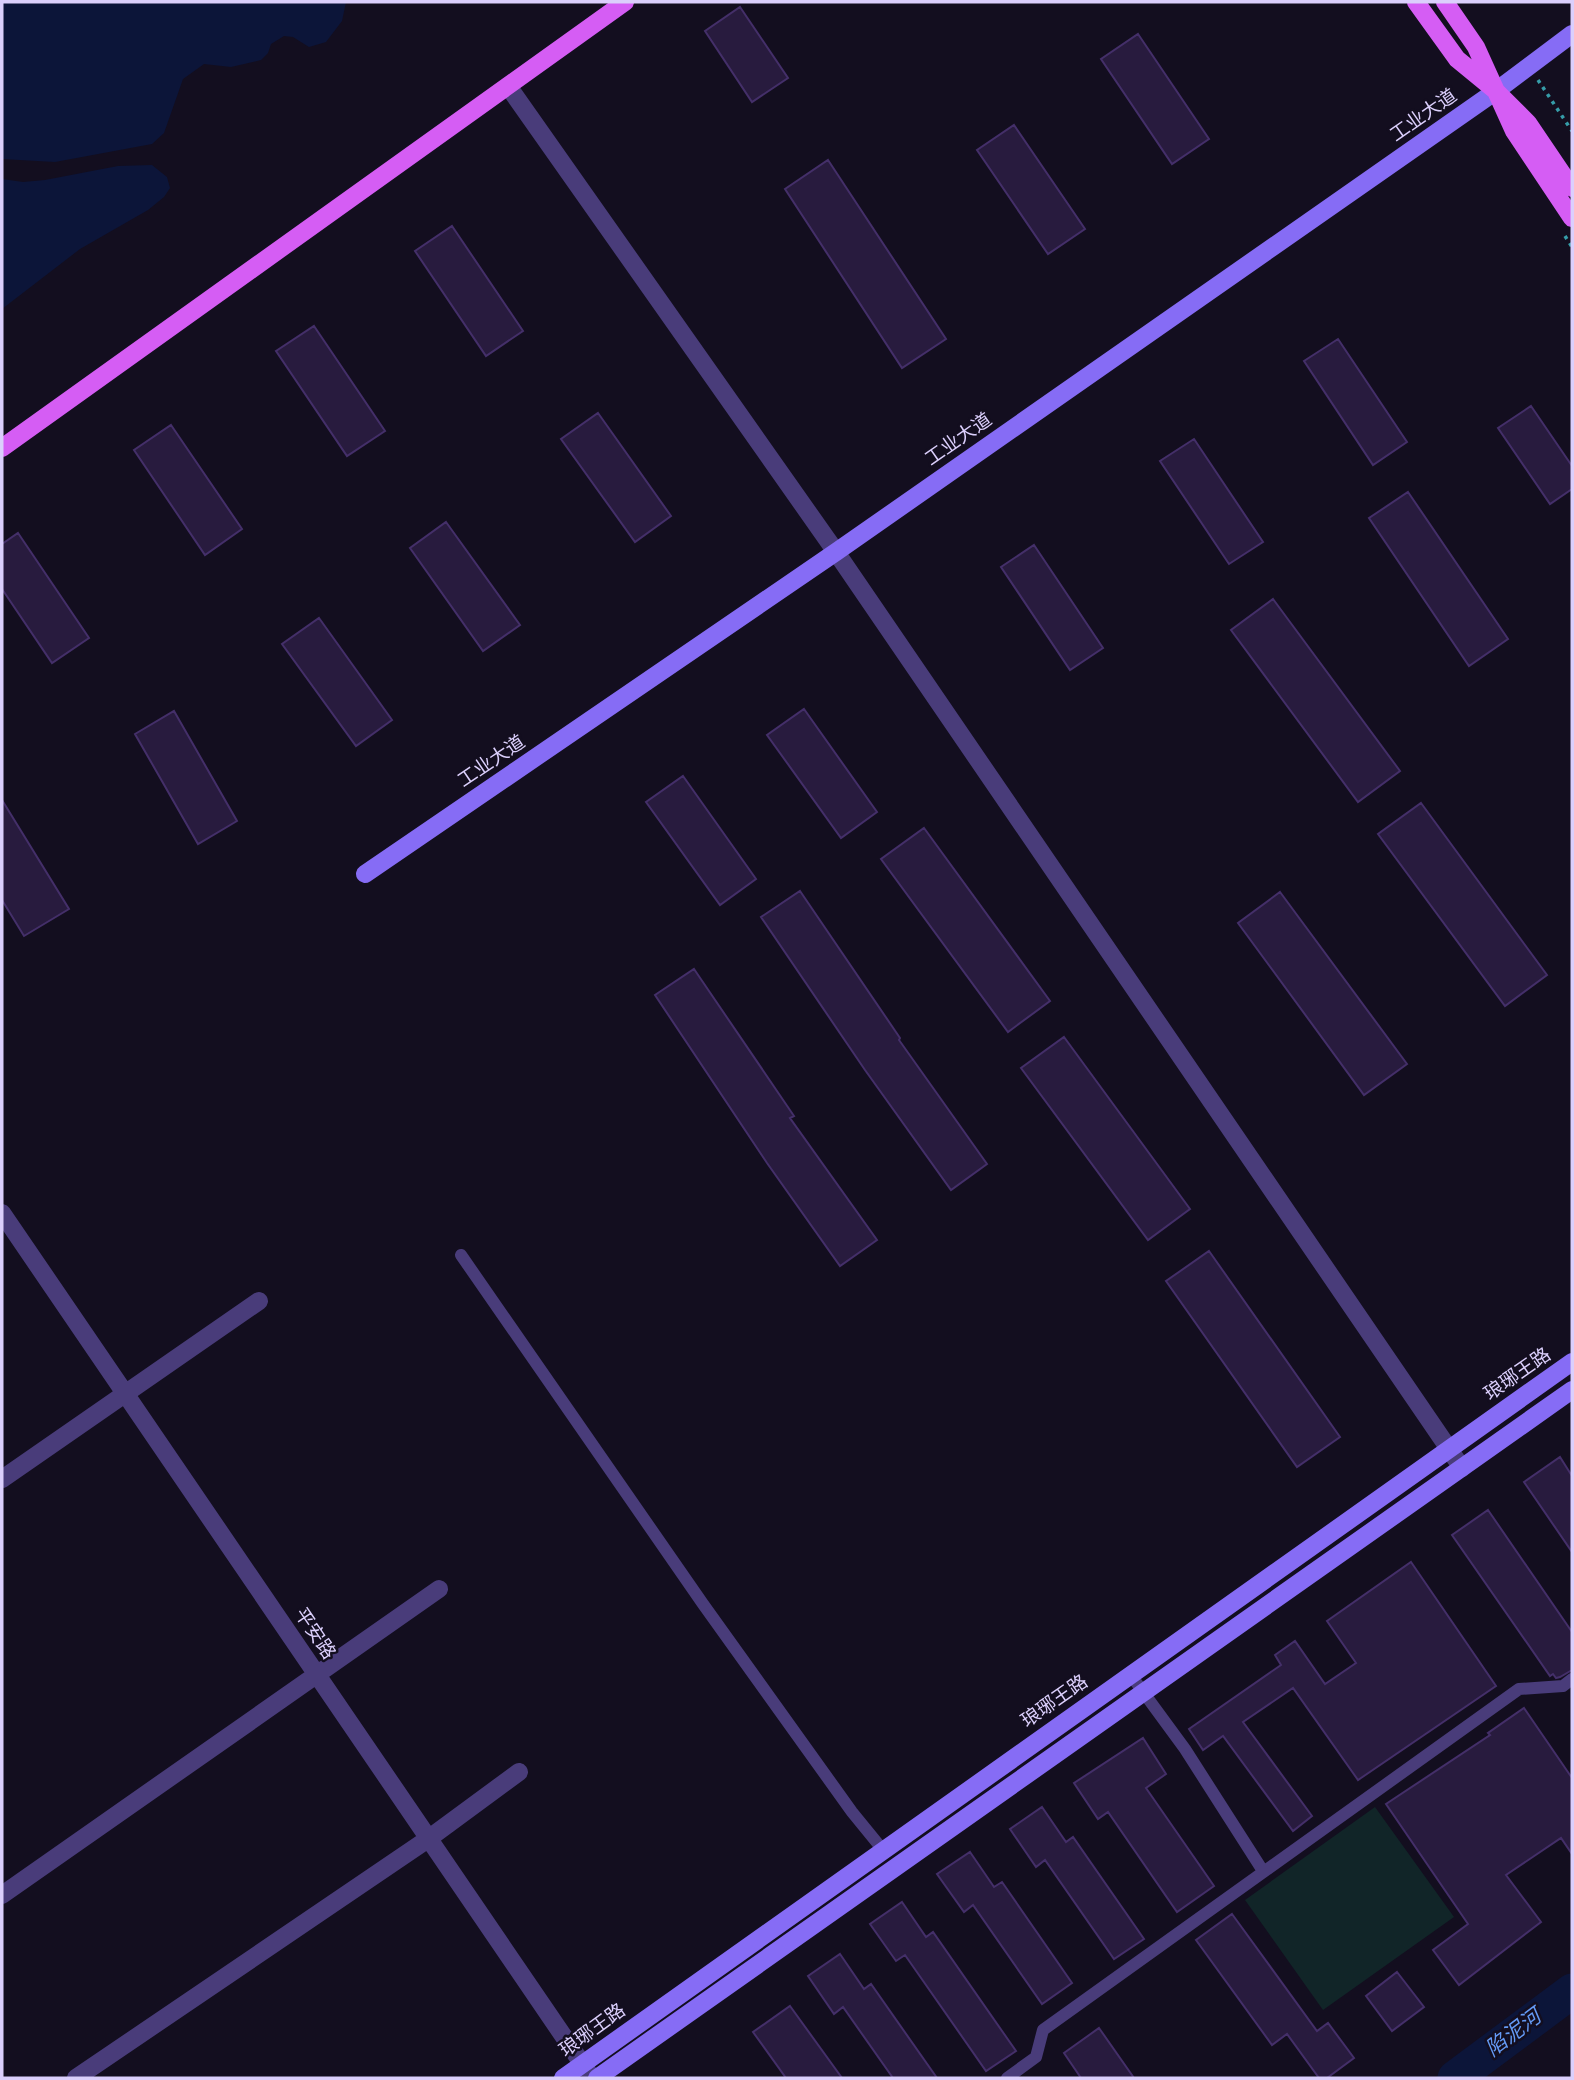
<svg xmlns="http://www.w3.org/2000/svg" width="1574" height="2080" font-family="Overpass,'Noto Sans SC',sans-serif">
<rect width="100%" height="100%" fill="#130e1f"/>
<!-- green -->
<path fill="#112528" d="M1375 1807 1454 1917 1323 2010 1245 1900Z"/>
<!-- water -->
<path fill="#0c1539" d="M2 2H346L342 21 326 42 309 47 293 37 284 36 271 44 268 53 261 60 231 67 204 64 183 79 164 133 152 144 55 162 2 159Z
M152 165 167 177 170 188 164 197 148 210 80 249 2 309V179L23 182 45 180 118 166Z"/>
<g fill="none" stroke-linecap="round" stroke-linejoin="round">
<!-- river -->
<path stroke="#0c1539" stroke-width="35" d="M1455 2078 1572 1991"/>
</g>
<!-- building -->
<path fill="#281b3e" stroke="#442f69" stroke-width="2" d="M740 7 788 78 752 102 705 31Z
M1138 34 1209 139 1172 164 1101 59Z
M1014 125 1085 229 1048 254 977 150Z
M828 160 946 339 902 368 785 189Z
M452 226 523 331 486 356 415 251Z
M314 326 385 431 347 456 276 351Z
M1338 339 1407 442 1373 465 1304 361Z
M1531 406 1572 466V489L1550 504 1498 428Z
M598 413 671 516 635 542 561 439Z
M171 425 242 529 205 555 134 450Z
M1194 439 1263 542 1229 564 1160 461Z
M1408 492 1508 639 1469 666 1369 518Z
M446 522 520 625 483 651 410 548Z
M18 533 89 638 52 663 2 589V544Z
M1034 545 1103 648 1070 670 1001 567Z
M1273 599 1400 771 1358 802 1231 630Z
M319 618 392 720 356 746 282 644Z
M804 709 877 812 841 838 767 735Z
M174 711 237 821 198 844 135 734Z
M683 776 756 879 720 905 646 802Z
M2 800 69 909 24 936 2 900Z
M1421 803 1547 975 1505 1006 1378 834Z
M924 828 1050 1001 1008 1032 881 859Z
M800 891 900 1038 899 1040 987 1164 951 1190 865 1070 761 917Z
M1280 892 1407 1064 1364 1095 1238 923Z
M694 969 794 1116 790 1118 877 1240 840 1266 767 1163 655 995Z
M1064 1037 1190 1209 1148 1240 1021 1068Z
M1209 1251 1340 1437 1297 1467 1166 1281Z
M1560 1457 1572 1476V1552L1524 1482Z
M1488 1510 1572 1632V1670L1560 1677 1556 1678 1553 1674 1550 1676 1452 1535Z
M1411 1562 1496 1686 1358 1780 1293 1688 1243 1722 1312 1816 1293 1831 1223 1736 1203 1750 1189 1729 1281 1665 1275 1655 1295 1641 1325 1684 1356 1663 1327 1621Z
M1524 1708 1572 1778V1854L1561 1838 1506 1875 1541 1922 1459 1985 1433 1950 1468 1924 1386 1804 1490 1735 1488 1733Z
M1143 1738 1166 1774 1146 1788 1214 1886 1177 1912 1108 1812 1098 1819 1074 1783Z
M1042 1807 1066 1842 1073 1837 1144 1939 1114 1959 1045 1860 1036 1867 1010 1829Z
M970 1852 994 1887 1002 1882 1072 1983 1042 2004 973 1905 964 1912 937 1874Z
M902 1902 926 1937 933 1932 1016 2051 986 2071 905 1955 896 1961 870 1924Z
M1232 1914 1317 2031 1328 2023 1354 2058 1327 2078H1319L1287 2034 1272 2045 1196 1940Z
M840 1954 864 1989 871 1984 937 2078H893L843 2007 834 2014 808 1976Z
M1397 1972 1424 2007 1392 2031 1366 1996Z
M790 2006 842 2078H786L753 2032Z
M1099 2028 1134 2078H1081L1064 2053Z"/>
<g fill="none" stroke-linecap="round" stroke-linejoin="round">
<!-- path -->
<path stroke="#369da9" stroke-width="3.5" stroke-dasharray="3.5 5" stroke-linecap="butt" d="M1538 80 1572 131
M1565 236 1572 247"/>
<!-- service -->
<path stroke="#493c7a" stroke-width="12" d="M461 1255 703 1604 852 1812 883 1850
M1130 1674 1185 1749 1263 1871
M1007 2078 1036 2057 1043 2030 1519 1689 1563 1686 1572 1679"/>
<!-- minor -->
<path stroke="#493c7a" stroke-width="18" d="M2 1213 592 2078
M2 1479 259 1301
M2 1895 439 1589
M76 2078 428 1839 519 1772"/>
<!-- tertiary -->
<path stroke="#493c7a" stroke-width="18" d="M508 86 836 552 1462 1468"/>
<!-- secondary -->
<path stroke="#866cf5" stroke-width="18" d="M365 874 836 552 1496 91 1572 34
M563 2078 1572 1362
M597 2078 1572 1390"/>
<!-- primary -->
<path stroke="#d55df4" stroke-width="18" d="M1416 2 1457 59 1496 91 1528 123 1572 188
M1445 2 1476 47 1514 131 1572 218
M2 448 625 2"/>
</g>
<g text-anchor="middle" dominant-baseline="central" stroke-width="5" stroke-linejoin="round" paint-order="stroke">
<!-- street labels -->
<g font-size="19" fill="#dbcffc" stroke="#130e1f">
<text transform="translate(1424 116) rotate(-35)">工业大道</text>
<text transform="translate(959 440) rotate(-35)">工业大道</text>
<text transform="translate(492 762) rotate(-34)">工业大道</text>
<text transform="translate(1518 1375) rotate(-35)">琅琊王路</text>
<text transform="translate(314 1634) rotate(56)">平安路</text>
<text transform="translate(1055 1702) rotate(-35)">琅琊王路</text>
<text transform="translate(593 2031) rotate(-36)">琅琊王路</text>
</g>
<!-- water labels -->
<g font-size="21" font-style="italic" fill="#649af5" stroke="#130e1f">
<text transform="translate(1514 2034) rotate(-37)">陷泥河</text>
</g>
</g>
<!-- border -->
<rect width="1574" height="2080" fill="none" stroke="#dbcffc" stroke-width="7"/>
</svg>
